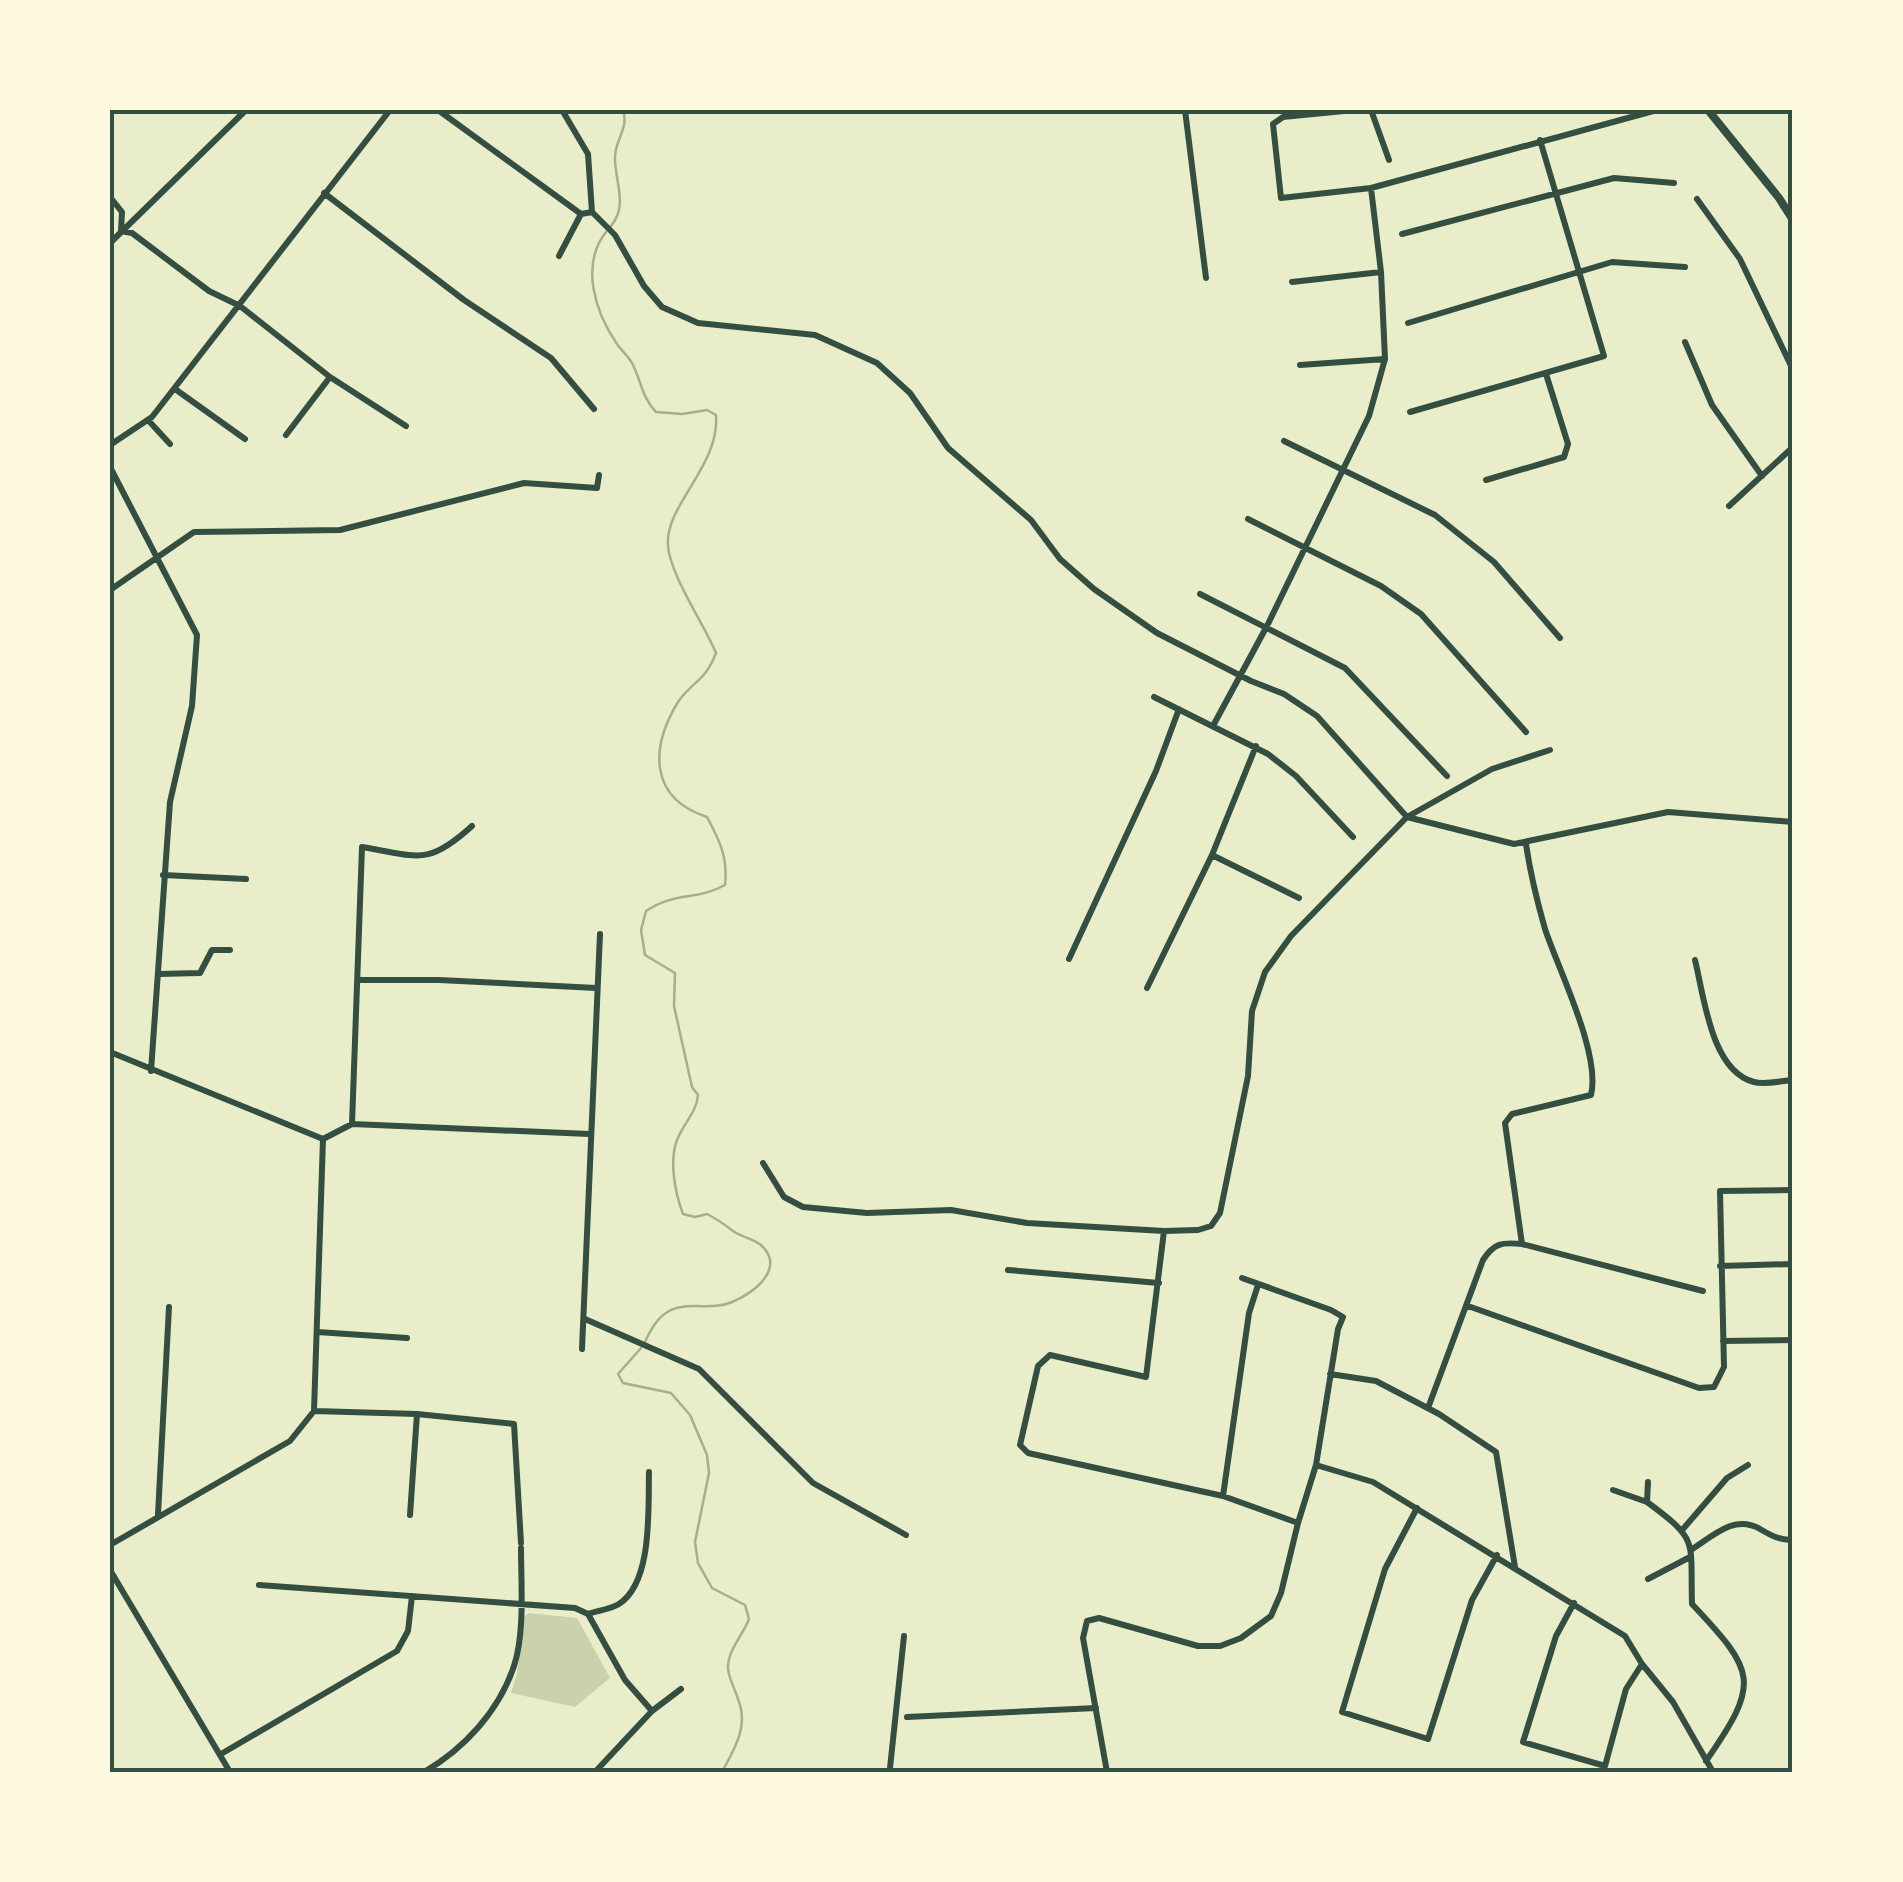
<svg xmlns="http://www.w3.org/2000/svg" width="1903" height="1882" font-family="Ubuntu,sans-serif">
<rect width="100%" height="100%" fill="#e9edc9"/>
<!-- green -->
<path fill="#cad2ad" d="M529 1613 577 1618 610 1678 575 1707 511 1693 517 1674 523 1617Z"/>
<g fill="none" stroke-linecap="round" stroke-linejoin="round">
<!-- stream -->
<path stroke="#a3b18a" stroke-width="2.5" d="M611 226C629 205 614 180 615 156 616 138 629 128 623 110
M606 232C580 265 595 312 617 344 621 350 628 356 632 363 641 380 642 398 656 412L682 414 707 410 716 415C720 466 665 505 668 545 669 573 704 624 716 653 705 682 691 682 678 702 650 748 649 798 707 817 720 841 728 858 725 885 697 901 676 891 646 911L641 930 645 955 675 973 674 1006 692 1087 698 1095C697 1112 683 1124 677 1140 669 1161 675 1193 683 1214L695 1217 707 1214C717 1219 724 1224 733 1231 741 1237 752 1238 761 1245 787 1269 752 1294 732 1302 712 1311 688 1301 669 1311 657 1318 651 1329 645 1342
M641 1348 618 1374 623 1383 671 1393 690 1415 707 1455 709 1473 695 1542 698 1563 712 1588 745 1605 749 1619C743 1635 727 1651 728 1669 729 1679 735 1689 738 1699 749 1726 735 1748 722 1772"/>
<!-- minor -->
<path stroke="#344e41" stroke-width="6" d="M438 110 581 214 592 212
M562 110 588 154 592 212
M1185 110 1206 278
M1354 110 1283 117 1273 124 1281 198 1371 188 1657 110
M1371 110 1389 160
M324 193 464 300 551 358 594 409
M110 197 122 212 121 231 132 233 209 291 240 306 330 377 406 426
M1697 199 1740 259 1793 370
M592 212 615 235 644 286 662 307 698 323 815 335 877 363 910 393 948 448 1031 520 1060 559 1094 589 1157 633 1251 681 1284 694 1317 716 1407 817 1514 844 1668 812 1793 822
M1402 234 1614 178 1674 183
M110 243 246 110
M559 256 581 214
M1292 282 1381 272
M1408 323 1612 262 1685 267
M1685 342 1712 405 1762 476
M1300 365 1385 359
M175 389 245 439
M1410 412 1604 356 1540 140
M148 420 170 444
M286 435 330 377
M1284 441 1435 515 1494 562 1560 638
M110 445 152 417 390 110
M110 467 197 635 192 706 170 802 151 1071
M1486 480 1564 457 1568 444 1546 374
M1729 506 1793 447
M1248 519 1381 586 1421 614 1526 732
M110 590 194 532 340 530 524 483 597 488 599 475
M1200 594 1345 668 1447 776
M1154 697 1268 754 1296 776 1353 837
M1214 724 1267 626 1369 416 1385 359 1381 272 1371 188
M1212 855 1299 898
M163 875 246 879
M1069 959 1156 771 1179 709
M1695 960C1704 996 1711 1071 1754 1082 1765 1085 1781 1081 1793 1080
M159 974 200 973 212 950H230
M360 980H439L596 988
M1147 988 1212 855 1256 746
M110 1052 323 1139
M352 1124 362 847C418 856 427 867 472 826
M323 1139 352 1124 589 1134
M763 1163 784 1197 803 1207 867 1213 951 1210 1027 1223 1164 1231 1198 1230 1211 1226 1220 1213 1248 1076 1252 1011 1265 972 1291 936 1407 817 1492 769 1550 750
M1164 1231 1146 1377 1050 1355 1038 1366 1020 1445 1028 1453 1223 1496 1298 1523
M1522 1244 1505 1123 1512 1114 1591 1095C1601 1054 1559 971 1545 929 1537 901 1530 872 1526 844
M1720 1266 1793 1264
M1008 1270 1159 1283
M1468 1306 1699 1388 1714 1387 1724 1367 1720 1191 1793 1190
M585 1319 699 1369 813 1483 906 1535
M317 1332 407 1338
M1723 1341 1793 1340
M582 1349 600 934
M1330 1374 1376 1381 1439 1414 1496 1452 1515 1567
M1428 1408 1483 1260C1494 1243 1502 1242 1522 1244L1703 1291
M314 1411 417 1414 514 1424 521 1543
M1316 1465 1373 1482 1625 1636 1642 1664 1673 1702 1713 1772
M1648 1482 1647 1502C1700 1541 1690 1540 1692 1604 1756 1672 1761 1682 1706 1761
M1613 1490 1647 1502
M1223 1496 1249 1313 1258 1285
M1417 1508 1385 1569 1342 1712 1428 1739 1472 1600 1497 1555
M158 1514 169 1307
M410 1515 417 1414
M1683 1529 1727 1478 1748 1465
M110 1545 290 1441 314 1411 323 1139
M1691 1550C1713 1536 1734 1514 1760 1529 1772 1536 1777 1539 1791 1540
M110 1570 230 1772
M1648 1579 1690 1557
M259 1585 575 1608 588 1614 625 1680 652 1711
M1574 1603 1556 1636 1523 1742 1605 1766 1626 1689 1642 1664
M588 1614C597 1611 611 1609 619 1604 653 1582 648 1508 649 1472
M907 1717 1096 1708
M221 1754 397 1651 408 1631 412 1596
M424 1772C464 1749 499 1711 514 1666 525 1633 521 1583 521 1548
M595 1772 652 1711 681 1689
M892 1772 890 1768 904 1636
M1107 1772 1083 1638 1087 1621 1099 1618 1198 1646H1220L1241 1638 1271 1616 1281 1593 1298 1523 1316 1465 1338 1329 1343 1317 1331 1310 1242 1278"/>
<!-- tertiary -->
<path stroke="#344e41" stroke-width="8" d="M1708 110 1779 198 1793 220"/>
</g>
<!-- border -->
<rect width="1903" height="1882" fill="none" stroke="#fefae0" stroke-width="225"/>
<rect x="112" y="112" width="1678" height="1658" fill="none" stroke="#344e41" stroke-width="4"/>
</svg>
